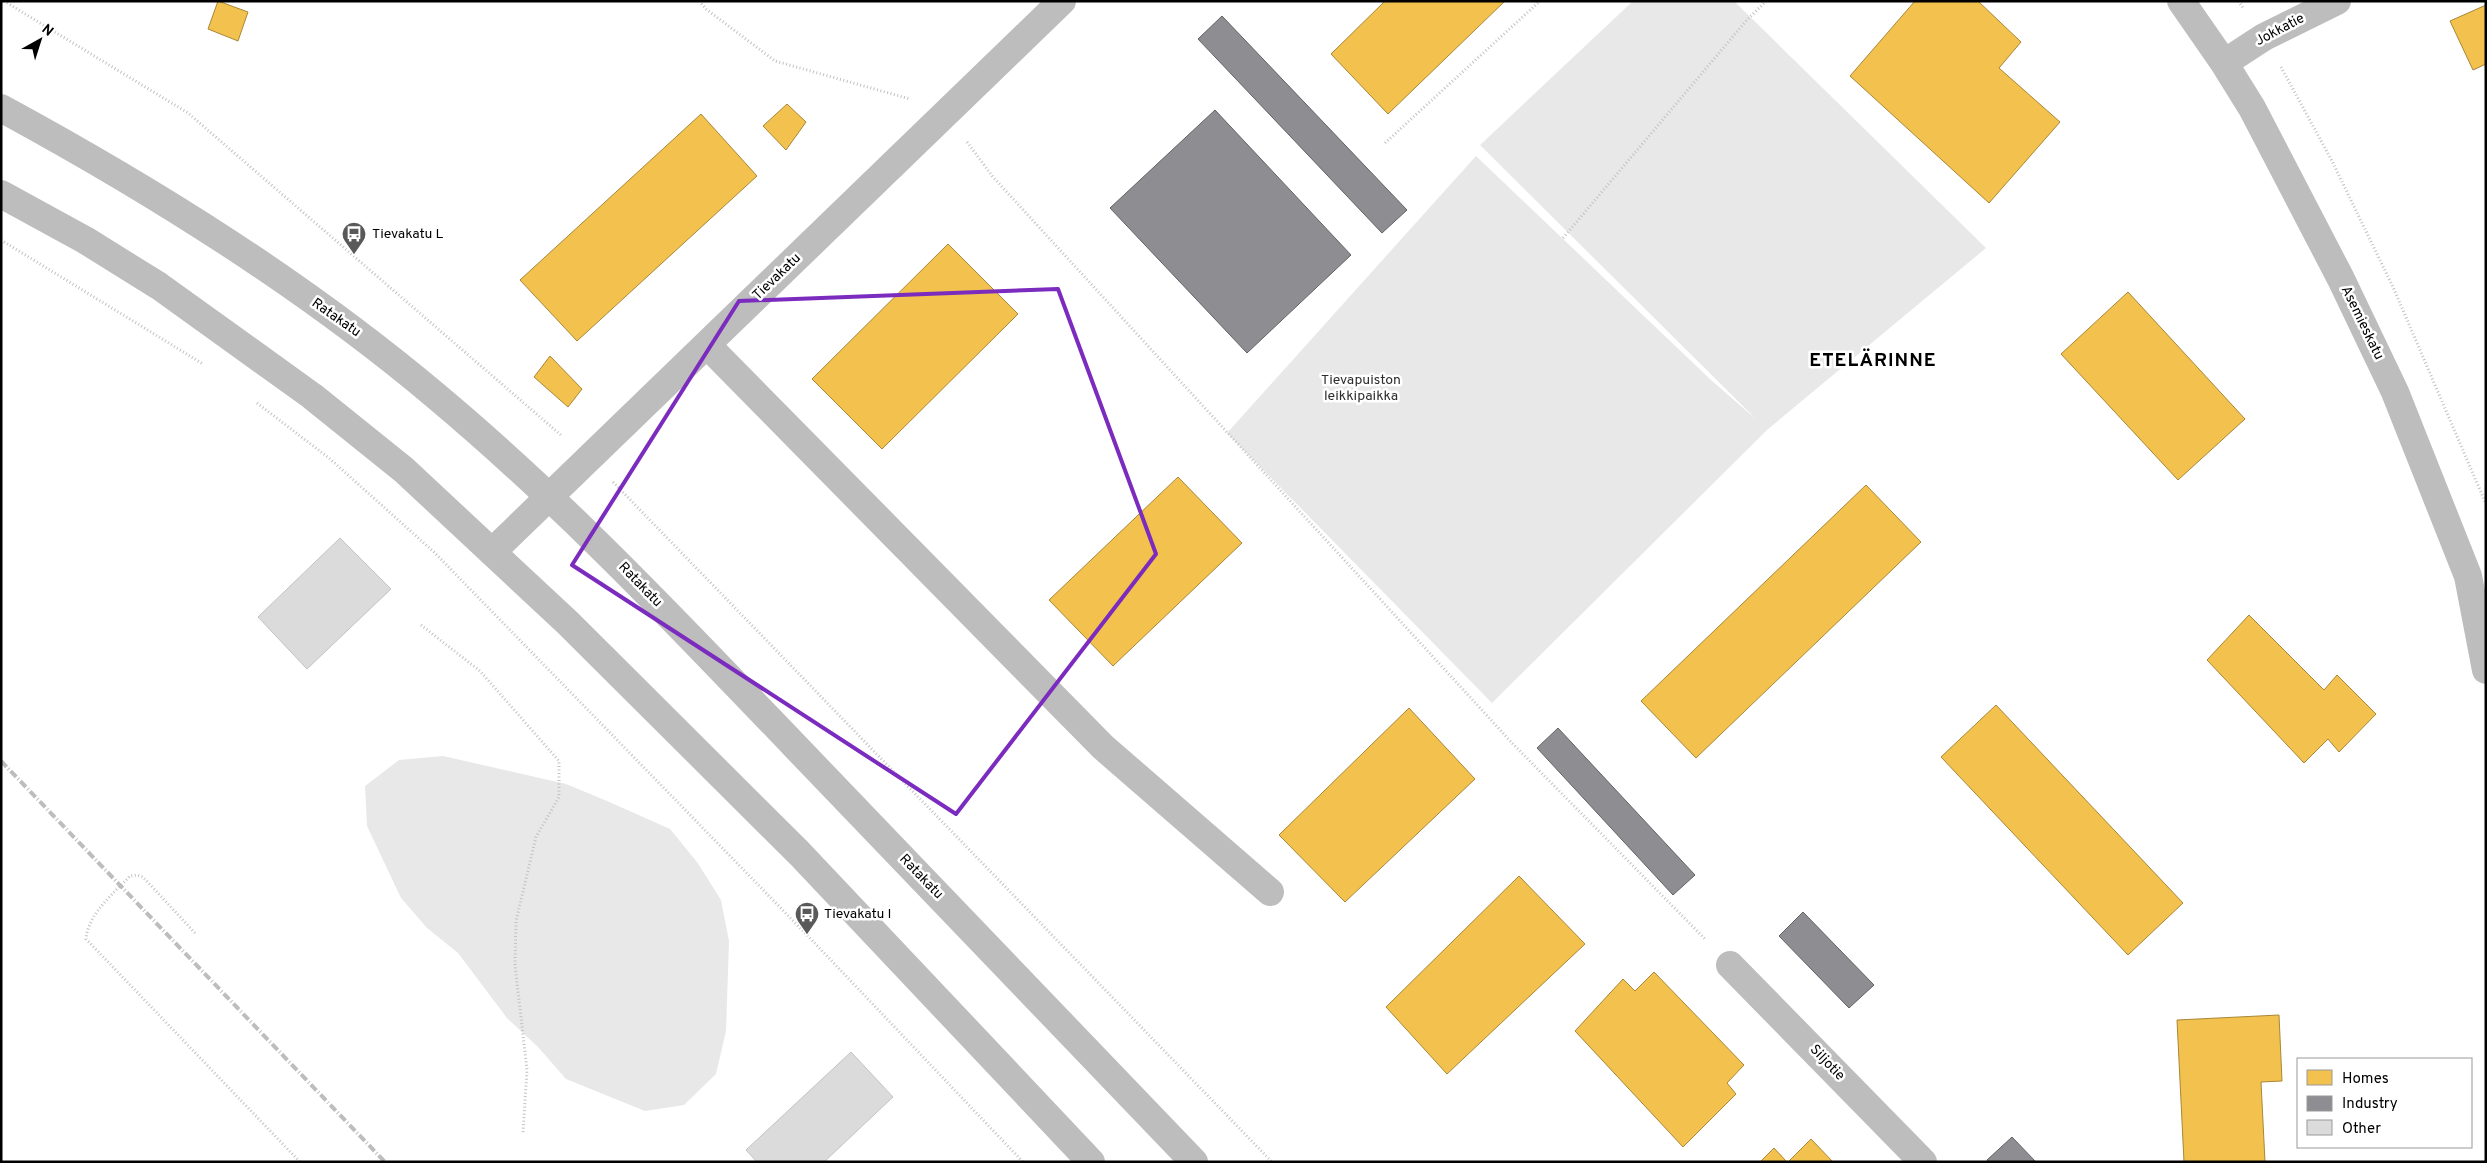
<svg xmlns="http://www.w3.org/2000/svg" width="2487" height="1163" font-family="Overpass,sans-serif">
<rect width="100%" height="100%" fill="#fff"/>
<!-- green -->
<path fill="#e8e8e8" d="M1633 1H1734L1986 248 1767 430 1492 703 1227 433 1476 156 1711 380 1757 420 1480 145Z
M443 756 566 784 607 801 670 829 697 862 721 900 729 941 726 1031 716 1074 684 1105 645 1111 566 1079 538 1047 507 1018 458 953 427 928 401 898 367 826 365 786 399 760Z"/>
<!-- homes -->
<path fill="#f2c14e" stroke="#a98737" d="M218 1 248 12 238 41 208 29Z
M1385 1H1505L1388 114 1331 54Z
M1915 1H1978L2021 42 1999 68 2060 122 1989 203 1850 76Z
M2486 5V64L2473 70 2450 21Z
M787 104 806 122 786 150 763 126Z
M701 114 757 176 577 341 520 280Z
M948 244 1018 314 882 449 812 379Z
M2128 292 2245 419 2178 480 2061 354Z
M550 356 582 389 568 407 534 377Z
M1178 477 1242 543 1113 666 1049 600Z
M1866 485 1921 542 1696 758 1641 701Z
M2249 615 2324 690 2337 675 2376 714 2339 752 2328 739 2304 763 2207 660Z
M1996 705 2183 903 2128 955 1941 757Z
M1409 708 1475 779 1345 902 1279 835Z
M1519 876 1585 944 1447 1074 1386 1007Z
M1654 972 1744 1065 1727 1083 1736 1094 1683 1147 1575 1031 1623 979 1635 991Z
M2279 1015 2282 1081 2261 1082 2265 1162H2184L2177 1020Z
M1811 1139 1833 1162H1788Z
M1774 1148 1787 1162H1760Z"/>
<!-- industry -->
<path fill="#8d8d92" stroke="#636366" d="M1222 16 1407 210 1382 233 1198 39Z
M1215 110 1351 255 1247 353 1110 208Z
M1558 728 1695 875 1673 895 1537 748Z
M1803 912 1874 985 1849 1008 1779 936Z
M2012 1137 2036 1162H1988L1987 1160Z"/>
<!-- building -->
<path fill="#dbdbdb" stroke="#c3c3c3" d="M340 538 391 589 307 669 258 617Z
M851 1052 893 1097 824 1162H757L746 1150Z"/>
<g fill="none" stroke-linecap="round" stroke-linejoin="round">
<!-- path -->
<path stroke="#c2c2c2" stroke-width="3" stroke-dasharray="1 2.5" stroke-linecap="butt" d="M4 1 188 113 562 436
M699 1 706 9 775 61 910 99
M2238 1 2244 9
M2281 67 2332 161 2393 287 2486 504
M967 142 993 177 1513 744 1706 940
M1385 143 1540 1
M1563 238 1746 21 1766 1
M1 240 203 364
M257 403 329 458 435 553 807 935 1023 1162
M613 482 1272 1162
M421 625 480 671 559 761V797L536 837 516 921 515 965 527 1070 523 1133
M195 933 143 877 137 875 130 876C113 894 88 914 86 939L300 1162"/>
<!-- minor -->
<path stroke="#bdbdbd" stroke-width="28" d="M2181 1 2224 63 2252 108 2341 279 2395 392 2468 576 2486 670
M2224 63 2264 37 2337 1
M707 345 1103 747 1270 892
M492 552 1062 1
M1730 965 1923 1162"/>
<!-- major -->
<path stroke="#bdbdbd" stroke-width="28" d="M1 108C154 191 303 284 436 396 564 503 678 624 793 744 927 883 1061 1022 1194 1162
M1 194 85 240 159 286 312 396 404 470 568 623 800 854 1091 1162"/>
<!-- rail -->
<path stroke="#bdbdbd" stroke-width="4" stroke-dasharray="8 2.5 1 2.5" stroke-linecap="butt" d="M1 761 385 1162"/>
</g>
<!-- marked area -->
<path fill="none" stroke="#7b2cbf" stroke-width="4" stroke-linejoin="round" d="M1058 289 1156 554 956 814 572 565 739 301Z"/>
<!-- icons -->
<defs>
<symbol id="bus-pin" viewBox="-11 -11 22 30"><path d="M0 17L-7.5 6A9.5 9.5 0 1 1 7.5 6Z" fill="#595959" stroke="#fff"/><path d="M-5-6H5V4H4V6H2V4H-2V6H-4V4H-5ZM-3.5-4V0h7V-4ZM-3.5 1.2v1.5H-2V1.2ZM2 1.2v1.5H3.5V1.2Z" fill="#fff"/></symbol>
</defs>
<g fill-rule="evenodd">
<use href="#bus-pin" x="340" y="220" width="28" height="38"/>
<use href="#bus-pin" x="793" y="900" width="28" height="38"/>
</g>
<g text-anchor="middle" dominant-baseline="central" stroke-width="5" stroke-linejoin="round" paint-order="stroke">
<!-- street labels -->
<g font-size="14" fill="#000" stroke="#fff">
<text transform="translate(2280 30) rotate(-28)">Jokkatie</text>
<text transform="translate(777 277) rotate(-44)">Tievakatu</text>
<text transform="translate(336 318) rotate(35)">Ratakatu</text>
<text transform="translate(2362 323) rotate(64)">Asemieskatu</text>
<text transform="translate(640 585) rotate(46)">Ratakatu</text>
<text transform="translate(921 877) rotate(46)">Ratakatu</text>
<text transform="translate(1827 1063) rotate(46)">Siljotie</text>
</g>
<!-- poi labels -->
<g font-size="14" fill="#000" stroke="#fff" text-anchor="start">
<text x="372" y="234">Tievakatu L</text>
<text x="824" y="914">Tievakatu I</text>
</g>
<!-- park labels -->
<g font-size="14" fill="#2c2c2c" stroke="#fff">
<text x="1361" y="380">Tievapuiston<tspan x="1361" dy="16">leikkipaikka</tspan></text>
</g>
<!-- district labels -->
<g font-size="19" font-weight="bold" letter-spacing="1" fill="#000" stroke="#fff">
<text x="1873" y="361">ETELÄRINNE</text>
</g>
</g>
<!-- border -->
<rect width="2487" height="1163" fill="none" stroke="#000000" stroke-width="5"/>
<!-- legend -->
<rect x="2297" y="1058" width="175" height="90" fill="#ffffff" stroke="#999999"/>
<rect x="2307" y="1070" width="25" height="15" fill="#f2c14e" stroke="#999999"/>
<text x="2342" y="1083" font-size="15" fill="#000000">Homes</text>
<rect x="2307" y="1096" width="25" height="15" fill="#8d8d92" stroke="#999999"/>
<text x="2342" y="1108" font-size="15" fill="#000000">Industry</text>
<rect x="2307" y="1120" width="25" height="15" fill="#dbdbdb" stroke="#999999"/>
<text x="2342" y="1133" font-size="15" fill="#000000">Other</text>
<!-- north arrow -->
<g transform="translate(40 40) rotate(39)" stroke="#ffffff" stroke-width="4" paint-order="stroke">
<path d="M0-4L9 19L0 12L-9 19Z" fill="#000000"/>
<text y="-8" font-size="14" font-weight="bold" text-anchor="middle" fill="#000000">N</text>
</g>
</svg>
